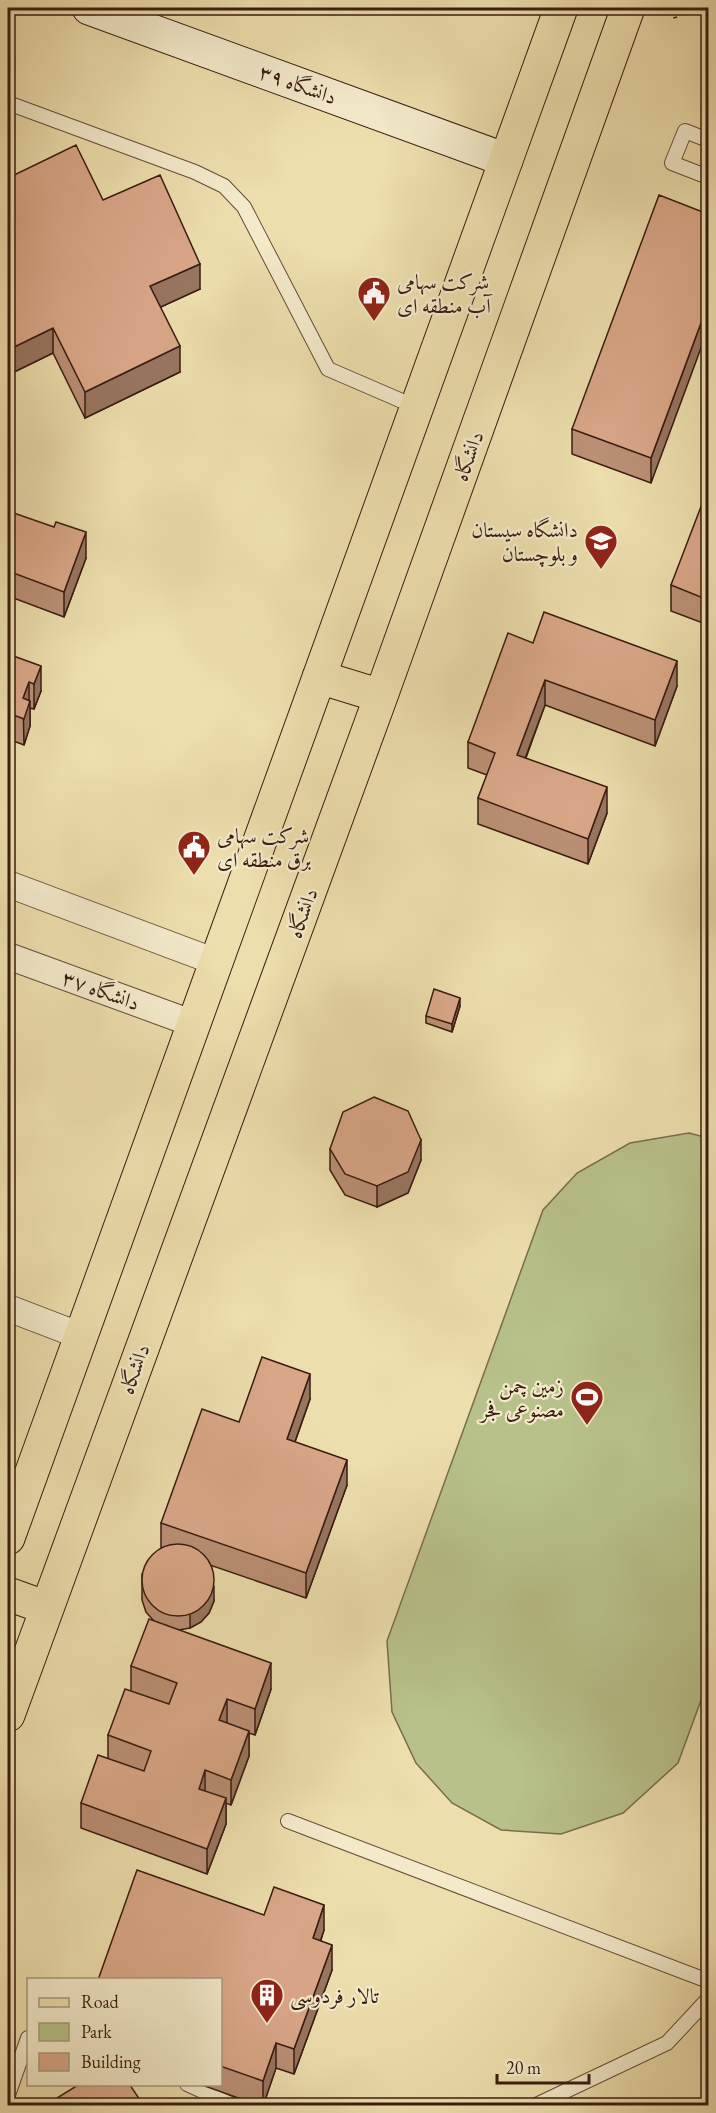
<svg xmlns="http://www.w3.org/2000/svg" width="716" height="2113" font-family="'EB Garamond',Amiri,serif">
<rect width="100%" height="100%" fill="#eddead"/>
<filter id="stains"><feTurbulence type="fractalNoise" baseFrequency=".00333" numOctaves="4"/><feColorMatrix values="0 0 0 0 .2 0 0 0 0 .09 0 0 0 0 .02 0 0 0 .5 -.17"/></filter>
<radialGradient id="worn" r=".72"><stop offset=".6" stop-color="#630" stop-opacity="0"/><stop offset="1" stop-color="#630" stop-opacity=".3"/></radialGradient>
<!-- green -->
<path fill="#b8c18a" stroke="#786e4e" stroke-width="1.5" d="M689 1133 708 1138V1681L678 1763 623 1813 561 1834 501 1830 452 1803 416 1763 392 1712 387 1641 543 1210 577 1173 630 1143Z"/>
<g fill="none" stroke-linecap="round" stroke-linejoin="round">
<defs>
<path id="lane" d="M8 103 195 172 224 186 244 207 328 369 416 407
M708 140 685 131 672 163 708 177
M288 1821 708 1981
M187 2084 235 2106
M8 2095 28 2038
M534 2106 667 2043 708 1999"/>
<path id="street" d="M8 884 216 962
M8 956 194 1024
M8 1308 81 1336"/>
<path id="secondary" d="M89 8 506 160"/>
<path id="primary" d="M319 677 381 696
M8 1538 561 8
M8 1594 47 1608
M8 1715 381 696 628 8"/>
</defs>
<!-- lane casing -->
<use href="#lane" stroke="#664c38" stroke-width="16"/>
<!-- street casing -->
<use href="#street" stroke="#664c38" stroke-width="28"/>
<!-- secondary casing -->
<use href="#secondary" stroke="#391c11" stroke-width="35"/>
<!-- primary casing -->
<use href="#primary" stroke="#391c11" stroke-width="35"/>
<!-- path -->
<path stroke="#391c11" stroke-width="4" stroke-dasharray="1.5 3" stroke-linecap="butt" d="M673 8 676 21"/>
<!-- lane -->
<use href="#lane" stroke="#f3eaca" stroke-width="14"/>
<!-- street -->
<use href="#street" stroke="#f3eaca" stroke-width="26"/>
<!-- secondary -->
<use href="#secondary" stroke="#f3eaca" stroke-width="33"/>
<!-- primary -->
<use href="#primary" stroke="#eddead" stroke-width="33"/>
</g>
<!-- wall -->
<path fill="#bb9075" stroke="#391c11" stroke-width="1.5" d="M8 178 103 200 200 289 160 307 180 372 85 418 53 353 8 375Z
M708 214 651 483 572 454V429Z
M708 506V625L671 611V585Z
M8 511 86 558 64 617 8 596Z
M533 643 677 686 655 746 545 705 526 758 607 813 588 864 478 824V798L487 775 468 768V742Z
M8 654 41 691 34 709 30 708V726L24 745 8 739Z
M460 1006 452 1032 426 1023V1016Z
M330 1149 421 1160 408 1193 377 1207 345 1195 330 1170Z
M310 1399 295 1442 347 1485 306 1598 210 1565 214 1601 209 1613 201 1622 190 1628 179 1630 271 1689 255 1735 249 1733V1756L231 1805 226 1803V1824L207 1874 81 1828V1803L108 1758V1735L131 1691V1666L154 1621 146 1612 142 1600V1574L161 1548V1523L239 1422Z
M264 1915 324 1930 321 1940 332 1970 294 2074 276 2068 263 2106H261L202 2085H220V1980Z"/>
<!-- shaded-wall -->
<path fill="#98755f" stroke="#391c11" stroke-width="1.5" d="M200 264V289L150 312V286Z
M708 304V329L651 483V458Z
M53 328V353L8 375V350Z
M180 346V372L85 418V392Z
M86 532V558L64 617V592Z
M677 661V686L655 746V720Z
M41 666V691L34 709V684Z
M545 680V705L517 780V755Z
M29 682V705L30 701V726L24 745 23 698Z
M607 787V813L588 864V839Z
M460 998V1006L452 1032V1024Z
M421 1140V1160L408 1193 377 1207V1186Z
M310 1374V1399L287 1464V1439Z
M347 1460V1485L306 1598V1573Z
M214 1587V1601L209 1613 201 1622 190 1628V1614Z
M271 1663V1689L255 1735V1709Z
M227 1699V1725L219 1720Z
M249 1731V1756L231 1805V1780Z
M205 1770V1796L199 1789Z
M226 1798V1824L207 1874V1849Z
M324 1905V1930L313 1963V1938Z
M332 1945V1970L294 2074V2049Z
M276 2043V2068L263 2106V2081Z"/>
<!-- building -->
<path fill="#d9a788" stroke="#391c11" stroke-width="1.5" d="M76 145 103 200 160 175 200 264 150 286 180 346 85 392 53 328 8 350V178Z
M659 195 708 214V304L651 458 572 429Z
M702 504 708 506V600L671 585Z
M8 511 54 527 56 522 86 532 64 592 8 571Z
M544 612 677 661 655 720 545 680 517 755 607 787 588 839 478 798 495 753 468 742 508 633 533 643Z
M8 654 41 666 34 684 29 682 23 698 30 701 24 719 8 713Z
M434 989 460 998 452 1024 426 1016Z
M374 1097 408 1111 421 1140 408 1172 377 1186 345 1174 330 1149 343 1112Z
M262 1357 310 1374 287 1439 347 1460 306 1573 161 1523 202 1409 239 1422Z
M142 1580a36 36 0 1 1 72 0a36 36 0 1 1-72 0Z
M149 1619 271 1663 255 1709 227 1699 219 1720 249 1731 231 1780 205 1770 199 1789 226 1798 207 1849 81 1803 98 1755 144 1771 151 1751 108 1735 125 1689 169 1704 177 1683 131 1666Z
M137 1870 264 1915 274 1887 324 1905 313 1938 332 1945 294 2049 276 2043 263 2081 220 2066V1980H98Z
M78 2085H130L144 2106H44Z"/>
<!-- icons -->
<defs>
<symbol id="civic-pin" viewBox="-11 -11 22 30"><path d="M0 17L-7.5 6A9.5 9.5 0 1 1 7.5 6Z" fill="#8f2418" stroke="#f3eaca"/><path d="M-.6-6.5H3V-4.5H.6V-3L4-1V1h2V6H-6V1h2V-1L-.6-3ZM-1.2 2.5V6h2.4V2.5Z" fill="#fff"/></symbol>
<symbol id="university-pin" viewBox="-11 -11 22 30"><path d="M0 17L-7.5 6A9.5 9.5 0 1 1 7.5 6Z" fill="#8f2418" stroke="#f3eaca"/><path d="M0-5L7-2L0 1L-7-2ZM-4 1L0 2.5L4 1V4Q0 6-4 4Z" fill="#fff"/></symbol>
<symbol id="stadium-pin" viewBox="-11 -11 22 30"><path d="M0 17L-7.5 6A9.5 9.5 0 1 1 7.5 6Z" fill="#8f2418" stroke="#f3eaca"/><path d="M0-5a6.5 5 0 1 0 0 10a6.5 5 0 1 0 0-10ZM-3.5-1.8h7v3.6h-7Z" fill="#fff"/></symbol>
<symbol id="building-pin" viewBox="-11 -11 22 30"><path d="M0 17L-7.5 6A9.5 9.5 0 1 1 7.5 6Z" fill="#8f2418" stroke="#f3eaca"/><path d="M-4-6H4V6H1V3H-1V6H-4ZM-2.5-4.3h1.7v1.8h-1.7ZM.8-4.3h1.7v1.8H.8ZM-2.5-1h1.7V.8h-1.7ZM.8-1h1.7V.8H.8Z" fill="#fff"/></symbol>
</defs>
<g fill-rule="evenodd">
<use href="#civic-pin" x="355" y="274" width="38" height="52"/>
<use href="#university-pin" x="582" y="522" width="38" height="52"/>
<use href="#civic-pin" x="175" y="828" width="38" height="52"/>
<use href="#stadium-pin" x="568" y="1378" width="38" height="52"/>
<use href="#building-pin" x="248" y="1976" width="38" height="52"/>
</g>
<g text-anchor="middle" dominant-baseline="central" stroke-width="4.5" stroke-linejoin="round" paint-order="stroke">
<!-- street labels -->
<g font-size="21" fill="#391c11" stroke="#f3eaca">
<text transform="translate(298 84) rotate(20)">دانشگاه ۳۹</text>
<text transform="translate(468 456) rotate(-70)">دانشگاه</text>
<text transform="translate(302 913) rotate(-70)">دانشگاه</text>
<text transform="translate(101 990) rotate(20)">دانشگاه ۳۷</text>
<text transform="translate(134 1369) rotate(-70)">دانشگاه</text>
</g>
<!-- poi labels -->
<g font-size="21" fill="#391c11" stroke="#f3eaca" text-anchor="start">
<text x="397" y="281">شرکت سهامی<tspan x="397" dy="24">آب منطقه ای</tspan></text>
<text x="578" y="529" text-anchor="end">دانشگاه سیستان<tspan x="578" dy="24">و بلوچستان</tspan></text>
<text x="217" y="835">شرکت سهامی<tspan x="217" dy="24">برق منطقه ای</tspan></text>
<text x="564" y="1385" text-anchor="end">زمین چمن<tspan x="564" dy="24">مصنوعی فجر</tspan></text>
<text x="290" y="1995">تالار فردوسی</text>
</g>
</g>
<!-- margin -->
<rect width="716" height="2113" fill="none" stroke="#eddead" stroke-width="30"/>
<rect x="9" y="9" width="698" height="2095" fill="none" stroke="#391c11" stroke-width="3"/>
<rect x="15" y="15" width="686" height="2083" fill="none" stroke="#391c11" stroke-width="1.5"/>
<!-- legend -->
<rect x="27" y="1978" width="195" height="108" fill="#f3eaca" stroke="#a99880" stroke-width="1.5"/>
<rect x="39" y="1998" width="30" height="9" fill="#eddead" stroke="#a99880" stroke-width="1.5"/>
<text x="81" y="2008" font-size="18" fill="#391c11">Road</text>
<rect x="39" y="2023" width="30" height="18" fill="#b8c18a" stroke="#a99880" stroke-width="1.5"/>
<text x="81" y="2038" font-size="18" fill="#391c11">Park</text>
<rect x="39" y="2053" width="30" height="18" fill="#d9a788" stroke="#a99880" stroke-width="1.5"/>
<text x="81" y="2068" font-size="18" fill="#391c11">Building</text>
<!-- scale -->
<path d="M497 2074v9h92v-9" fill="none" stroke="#391c11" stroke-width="3"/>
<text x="506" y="2074" font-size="18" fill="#391c11" stroke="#f3eaca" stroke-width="4.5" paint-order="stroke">20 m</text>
<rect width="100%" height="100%" filter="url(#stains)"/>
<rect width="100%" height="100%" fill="url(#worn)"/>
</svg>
